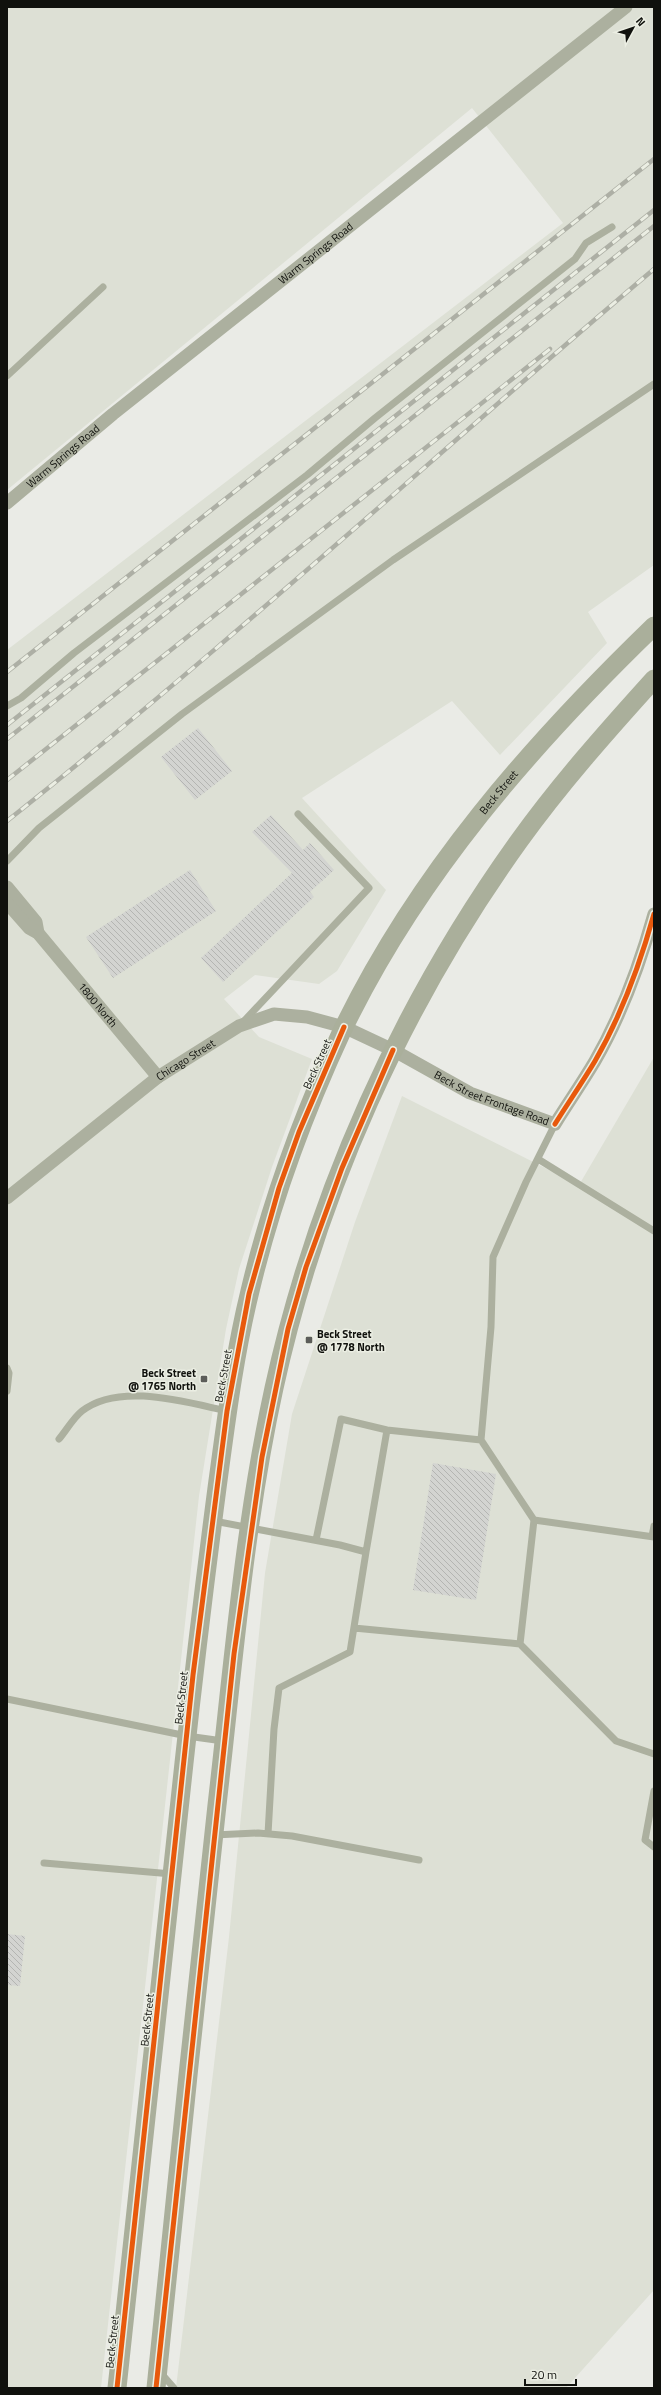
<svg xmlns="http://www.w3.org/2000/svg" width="661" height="2395" font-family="'Titillium Web',sans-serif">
<defs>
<pattern id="building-back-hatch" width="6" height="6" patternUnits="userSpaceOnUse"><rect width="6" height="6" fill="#d3d4d1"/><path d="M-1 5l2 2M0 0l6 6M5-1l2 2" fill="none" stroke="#b4b5b2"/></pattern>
</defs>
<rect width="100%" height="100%" fill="#eaebe6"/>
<!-- built -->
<path fill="#dde0d5" d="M7 7H654V565L588 612 607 643 500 755 452 701 302 798 386 890 337 971 319 984 255 975 224 999 259 1037 312 1059 272 1167 239 1269 226 1329 199 1496 101 2388H7V650L563 223 472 108 7 490Z
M654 1057V2290L566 2388H176L229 1937 265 1573 292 1414 355 1222 402 1096 579 1185Z"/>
<!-- building -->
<path fill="url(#building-back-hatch)" d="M198 728 232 771 195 800 161 757Z
M271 815 303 850 310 843 334 870 310 892 314 897 223 982 201 958 292 873 252 832Z
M190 870 216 911 113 978 86 937Z
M433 1463 496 1474 476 1600 413 1590Z
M7 1934 25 1936 20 1986 7 1985Z"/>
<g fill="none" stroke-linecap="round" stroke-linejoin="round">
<!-- lane -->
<path stroke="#acb09f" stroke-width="7" d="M7 376 103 287
M7 706 21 698 74 653 307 475 375 418 575 259 586 243 612 227
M7 861 39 828 182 714 393 560 654 384
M244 1021 369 888 298 814
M538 1159 654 1231
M7 1368 9 1373 7 1391
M59 1439C66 1431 73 1418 82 1411 119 1382 185 1402 227 1411
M481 1440 534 1520 520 1644
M534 1520 654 1537
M214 1521 340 1545 366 1552 350 1652 279 1688 274 1729 268 1834
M652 1536 654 1526
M316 1540 341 1419 387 1430 481 1440 491 1327 493 1257 526 1182 555 1124
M366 1552 387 1430
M354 1628 520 1644 616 1741 654 1754
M7 1699 187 1736 223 1741
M654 1791 645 1840 654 1847
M214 1835 258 1833 292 1836 419 1860
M44 1863 172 1874
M160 2372 174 2388"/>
<!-- street -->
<g stroke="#acb09f" stroke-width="13">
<path id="s1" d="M7 503 113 414 626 7"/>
<path d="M7 887 36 922 38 933"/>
<path id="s2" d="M7 903 29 928 38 933 158 1077"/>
<path id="s3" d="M7 1198 158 1077 239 1026 274 1014 307 1017 344 1027 393 1050 470 1093 555 1124C568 1103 582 1083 595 1061 621 1016 640 964 654 914"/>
</g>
<!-- secondary -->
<g stroke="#aaaf9b" stroke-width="19">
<path id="s4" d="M117 2388C139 2180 162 1971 184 1763 194 1671 205 1580 217 1488 226 1422 234 1356 250 1291 271 1202 303 1115 342 1031 417 875 531 745 654 626"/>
<path d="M156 2388C175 2194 196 1999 217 1805 233 1667 244 1525 274 1388 317 1192 402 1004 519 841 560 784 607 731 654 679"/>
</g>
<defs>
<path id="rail" d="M7 672 654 159
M7 725 654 210
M7 739 654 226
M7 780 550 349
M7 821C229 645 438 452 654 269"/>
</defs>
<!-- rail casing -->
<use href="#rail" stroke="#adafa5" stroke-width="4.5"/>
<!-- rail -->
<use href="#rail" stroke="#ebeee3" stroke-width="3" stroke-dasharray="9" stroke-linecap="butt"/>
<defs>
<path id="cycleway" d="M555 1124C568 1103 582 1083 595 1061 621 1016 640 964 654 914
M117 2388 193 1675 227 1411 249 1294 279 1188 299 1132 344 1027
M156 2388 234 1654 262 1457 288 1329 306 1267 342 1168 393 1050"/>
</defs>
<!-- cycleway casing -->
<use href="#cycleway" stroke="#ebeee3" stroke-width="8"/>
<!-- cycleway -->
<use href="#cycleway" stroke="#e8590c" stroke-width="5"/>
</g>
<!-- markers -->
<g fill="#5c5d59" stroke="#ebeee3" stroke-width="1.5">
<rect x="305" y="1336" width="8" height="8" rx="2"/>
<rect x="200" y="1375" width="8" height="8" rx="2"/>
</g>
<g text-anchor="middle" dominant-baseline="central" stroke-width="3" stroke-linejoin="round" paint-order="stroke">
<!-- street labels -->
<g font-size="11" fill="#10110d" stroke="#ebeee3">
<text stroke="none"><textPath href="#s1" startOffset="397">Warm Springs Road</textPath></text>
<text stroke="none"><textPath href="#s1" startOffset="73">Warm Springs Road</textPath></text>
<text stroke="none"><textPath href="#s4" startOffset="1668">Beck Street</textPath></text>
<text stroke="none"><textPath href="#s2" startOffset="137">1800 North</textPath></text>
<text stroke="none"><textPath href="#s3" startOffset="226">Chicago Street</textPath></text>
<text transform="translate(317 1064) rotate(-66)">Beck Street</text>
<text stroke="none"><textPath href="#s3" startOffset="562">Beck Street Frontage Road</textPath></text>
<text transform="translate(223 1376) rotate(-80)">Beck Street</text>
<text transform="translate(181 1698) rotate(-84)">Beck Street</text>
<text transform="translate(147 2020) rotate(-84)">Beck Street</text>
<text transform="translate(112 2342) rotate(-84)">Beck Street</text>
</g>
<!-- poi labels -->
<g font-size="11" font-weight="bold" fill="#10110d" stroke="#ebeee3" text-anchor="start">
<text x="317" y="1334">Beck Street<tspan x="317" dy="13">@ 1778 North</tspan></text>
<text x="196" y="1373" text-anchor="end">Beck Street<tspan x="196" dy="13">@ 1765 North</tspan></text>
</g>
</g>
<!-- border -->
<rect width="661" height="2395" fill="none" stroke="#10110d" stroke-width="16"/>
<!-- north arrow -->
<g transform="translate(633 28) rotate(50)" stroke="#ebeee3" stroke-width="3" paint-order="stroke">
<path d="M0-3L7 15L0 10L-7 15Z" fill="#10110d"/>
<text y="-6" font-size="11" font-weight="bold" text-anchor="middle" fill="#10110d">N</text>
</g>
<!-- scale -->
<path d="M525 2379v6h51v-6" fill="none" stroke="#10110d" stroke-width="2"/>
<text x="531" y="2379" font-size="12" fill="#10110d" stroke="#ebeee3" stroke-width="3" paint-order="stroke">20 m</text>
</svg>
